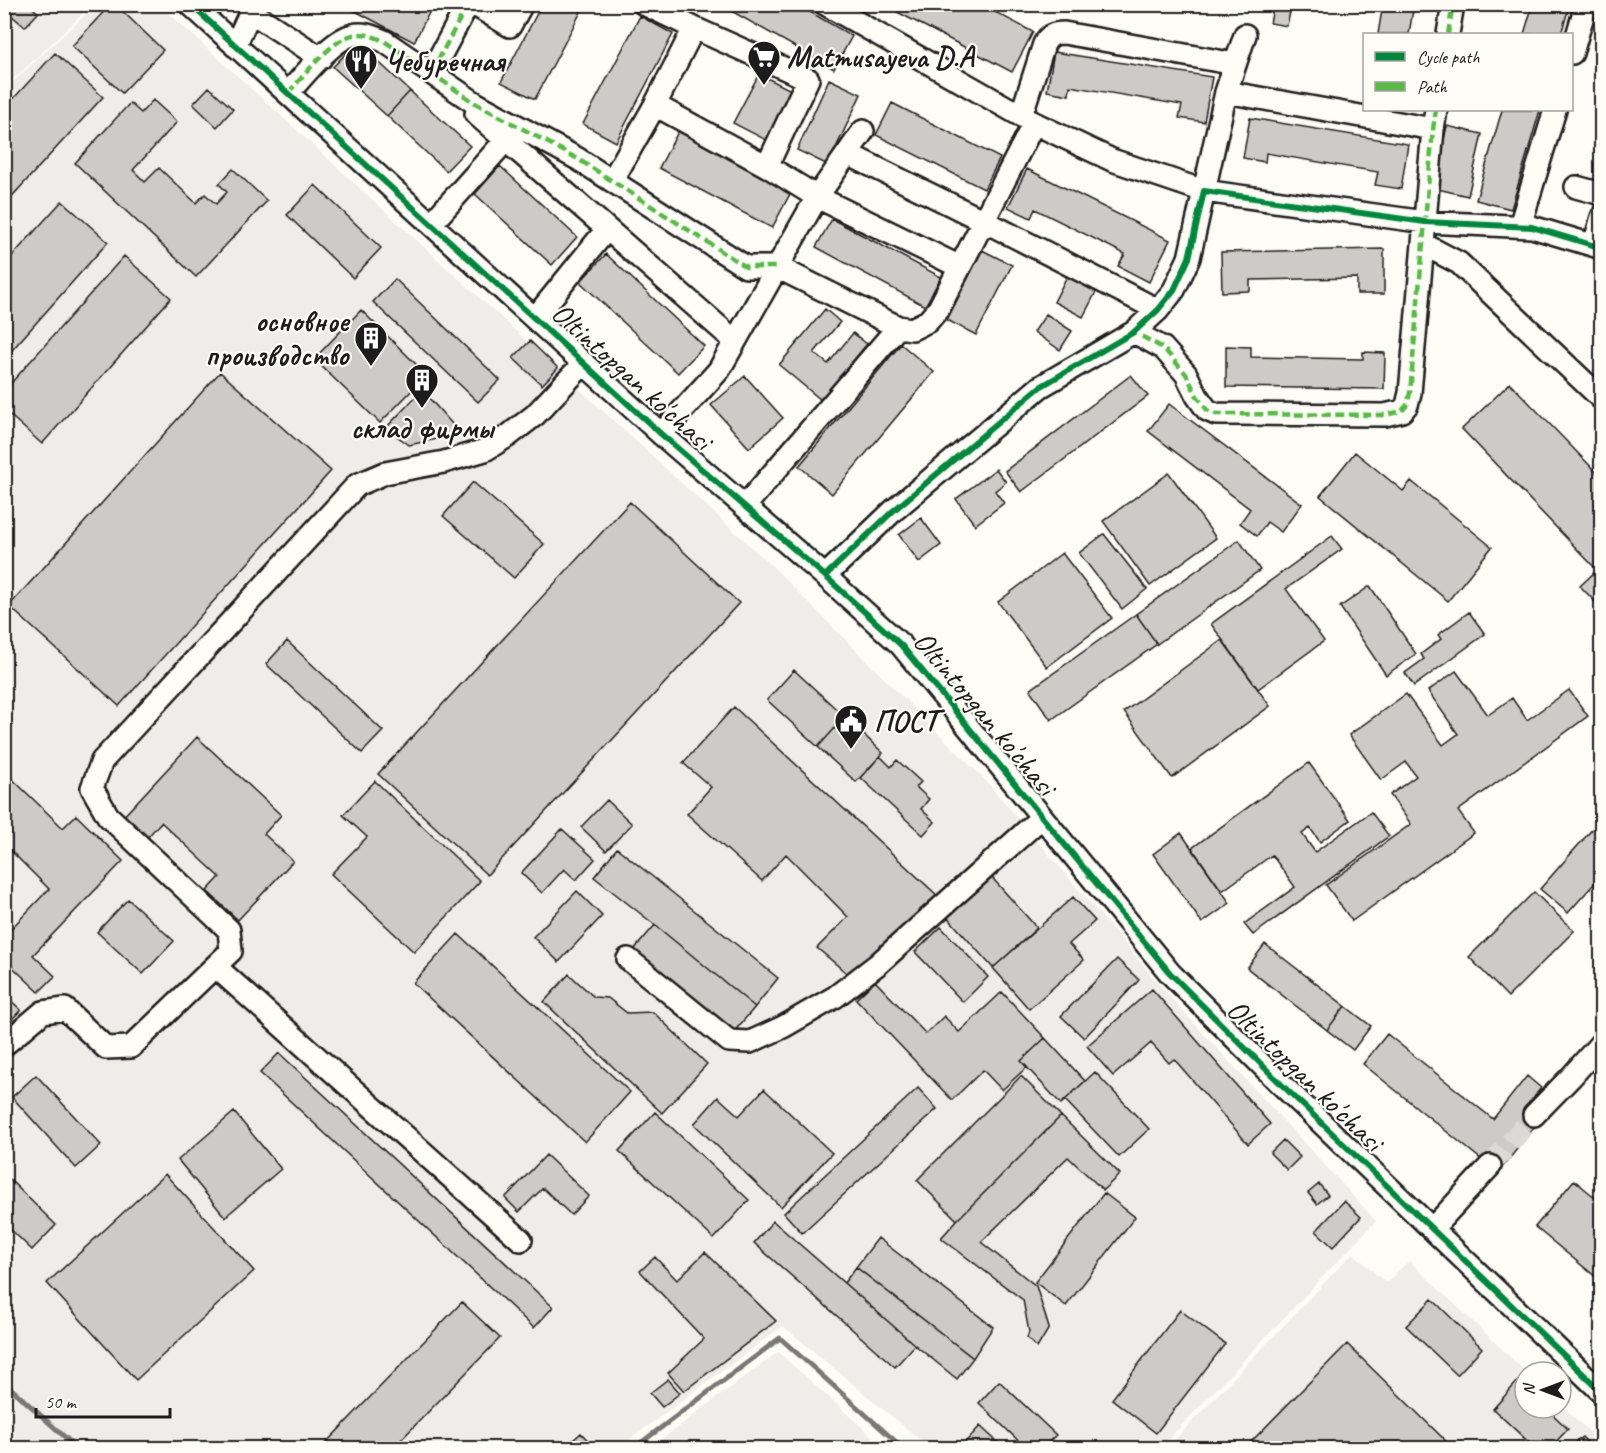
<svg xmlns="http://www.w3.org/2000/svg" width="1606" height="1453" font-family="Caveat,sans-serif">
<rect width="100%" height="100%" fill="#fdfcf7"/>
<filter id="ink" filterUnits="userSpaceOnUse"><feTurbulence type="fractalNoise" baseFrequency=".0167" numOctaves="2"/><feDisplacementMap in="SourceGraphic" scale="12" xChannelSelector="R" yChannelSelector="G"/><feConvolveMatrix kernelMatrix="1 2 1 2 8 2 1 2 1" color-interpolation-filters="sRGB"/></filter>
<g filter="url(#ink)">
<!-- built -->
<path fill="#eeede9" d="M5 5H92L5 87Z
M96 5H160L772 566 986 781 1179 1007 1376 1221 1160 1448H930L783 1326 618 1448H24L5 1429 4 90Z
M1353 1253 1386 1283 1409 1261 1526 1372 1525 1408H1561V1405L1602 1444 1601 1448H1167Z
M778 1352 885 1448H650Z"/>
<g fill="none" stroke-linecap="round" stroke-linejoin="round">
<!-- stream -->
<path stroke="#797876" stroke-width="5" d="M4 1382 77 1448
M634 1448 780 1338 903 1448"/>
</g>
<!-- building -->
<path fill="#cccbc8" stroke="#1c1c1c" stroke-width="1.5" d="M4 4H29L38 13 25 27 4 9Z
M111 4H115L163 50 122 93 72 46Z
M342 4H424L431 9 414 42Z
M542 4H585L535 99 501 82Z
M719 4H796L852 36 834 69Z
M882 4H980L1033 32 1012 72Z
M1383 4H1414L1409 34H1378Z
M1533 4H1570L1561 34H1524Z
M1273 9 1290 12 1287 26 1270 23Z
M640 16 673 34 616 142 583 124Z
M357 42 410 91 387 116 333 67Z
M1054 52 1212 77 1204 122 1179 118 1182 105 1070 86 1069 95 1047 91Z
M55 53 103 97 4 205V109Z
M759 74 797 93 772 143 733 123Z
M829 79 861 94 828 165 797 150Z
M209 87 233 109 217 127 193 104Z
M410 91 470 146 446 171 387 116Z
M153 100 177 122 133 170 145 182 159 168 196 203 205 194 216 204 227 192 219 184 233 169 267 201 196 277 75 163 130 103 141 113Z
M892 103 1000 158 984 189 876 135Z
M1502 110H1540L1511 209 1476 200Z
M1250 118 1408 144 1401 189 1375 185 1378 172 1266 153 1265 162 1243 158Z
M1447 126 1482 134 1468 196 1433 188Z
M679 130 792 190 772 228 659 168Z
M500 166 577 237 552 265 475 194Z
M1027 169 1170 240 1149 282 1118 266 1125 254 1035 209 1031 218 1008 207Z
M315 185 381 248 353 278 287 215Z
M62 201 108 242 4 359V265Z
M832 219 941 277 925 306 816 247Z
M1384 249V294H1357V278L1250 280V291L1222 292 1221 252Z
M982 250 1012 265 976 335 947 320Z
M606 254 704 346 678 373 580 282Z
M124 256 171 298 42 444 4 410V391Z
M1068 274 1097 290 1083 317 1054 302Z
M395 279 500 380 478 402 373 302Z
M825 309 840 322 814 353 828 364 853 333 867 344 821 400 779 365Z
M361 310 427 375 380 423 314 359Z
M1046 314 1072 331 1060 350 1034 332Z
M530 341 558 368 542 385 513 358Z
M901 344 934 372 832 494 799 466Z
M1226 346 1251 347V357L1363 359V352L1385 353 1384 389 1226 387Z
M220 372 331 471 119 706 9 606Z
M1131 375 1148 396 1021 492 1005 471Z
M745 376 783 418 749 448 711 405Z
M1510 383 1602 478V609L1580 586 1597 570 1462 429Z
M422 390 461 434 409 445 386 428Z
M1169 404 1302 504 1281 532 1267 522 1257 536 1240 523 1250 509 1148 431Z
M1355 452 1403 491 1411 481 1492 547 1448 601 1320 496Z
M996 469 1006 482 995 491 1004 503 975 525 956 499Z
M1169 473 1216 538 1150 586 1103 521Z
M473 482 544 544 514 578 443 516Z
M630 502 739 603 487 875 378 774Z
M921 518 941 545 919 562 899 535Z
M1104 534 1147 589 1122 609 1079 553Z
M1332 536 1342 549 1286 589 1324 641 1258 689 1211 624Z
M1239 540 1260 570 1157 644 1136 614Z
M1062 553 1112 618 1047 667 998 602Z
M1370 586 1416 654 1386 675 1340 607Z
M1469 612 1485 634 1414 686 1405 673 1424 659 1421 654 1441 639 1438 635Z
M1136 614 1157 644 1051 720 1030 690Z
M1222 640 1270 706 1172 778 1124 712Z
M287 641 383 731 362 753 266 664Z
M794 670 845 717 818 747 767 700Z
M1456 671 1488 715 1512 698 1527 720 1569 690 1588 716 1458 811 1474 833 1352 921 1326 885 1411 824 1390 795 1416 776 1406 762 1381 780 1349 735 1406 694 1443 745 1458 734 1428 691Z
M734 707 939 897 850 976 817 948 848 917 786 854 762 881 687 814 711 787 683 763Z
M845 717 883 753 856 782 818 747Z
M197 737 281 815 264 834 293 861 238 920 207 891 220 877 161 822 146 839 122 818Z
M880 756 891 767 897 760 921 782 916 787 929 799 921 809 935 822 923 835 861 778Z
M1309 763 1350 820 1320 842 1310 828 1302 834 1315 852 1371 812 1389 836 1253 935 1244 924 1295 887 1272 855 1222 891 1192 848Z
M4 771 63 828 76 815 123 861 33 955 55 976 39 992 4 959V936L49 889 6 846 4 847Z
M375 781 480 881 414 952 331 874 367 837 343 815Z
M607 800 632 824 606 851 581 827Z
M1602 818V875L1568 913 1540 889Z
M562 829 595 859 576 880 564 869 542 893 521 873Z
M1181 833 1230 903 1202 923 1153 854Z
M617 848 778 978 755 1007 655 925 594 877Z
M986 871 1037 928 993 968 942 911Z
M577 891 602 916 559 962 533 937Z
M1534 892 1574 931 1508 997 1469 957Z
M1073 897 1095 921 1069 944 1084 960 1029 1009 993 968Z
M128 899 174 941 143 974 97 932Z
M655 925 755 1007 733 1033 633 951Z
M941 927 988 977 963 1002 915 952Z
M458 934 630 1092 585 1142 413 983Z
M1265 944 1345 1006 1327 1030 1247 968Z
M1117 959 1139 980 1084 1038 1061 1016Z
M569 974 594 997 608 998 627 1013 653 1012 707 1064 662 1113 544 1002Z
M875 981 926 1034 944 1016 959 1032 1002 992 1045 1038 1021 1061 1027 1067 1002 1090 983 1070 952 1100 856 999Z
M1152 989 1270 1124 1248 1144 1174 1059 1169 1063 1151 1043 1113 1076 1087 1046Z
M4 994 21 1010 4 1027Z
M1345 1006 1371 1026 1353 1050 1327 1030Z
M1387 1034 1493 1119 1527 1076 1541 1088 1525 1108 1540 1120 1498 1173 1363 1064Z
M1045 1038 1085 1081 1061 1104 1021 1061Z
M279 1053 553 1307 534 1328 260 1073Z
M1095 1072 1149 1129 1119 1157 1065 1100Z
M36 1075 101 1145 76 1168 12 1097Z
M1021 1076 1061 1116 957 1220 917 1180Z
M918 1088 937 1109 802 1233 784 1213Z
M764 1089 832 1153 781 1207 694 1124 718 1097 739 1116Z
M234 1112 281 1169 225 1217 178 1160Z
M655 1112 749 1200 714 1239 619 1151Z
M1061 1116 1120 1174 1103 1190 1068 1157 981 1242 1036 1286 1049 1328 1037 1348 1027 1338 1029 1332 1023 1300 941 1238 957 1220Z
M1283 1140 1300 1157 1287 1170 1270 1153Z
M546 1155 589 1196 571 1215 543 1188 519 1212 505 1198Z
M4 1174 56 1225 32 1250 4 1223Z
M165 1174 254 1271 136 1380 47 1283Z
M1574 1180 1602 1203V1282L1535 1227Z
M1319 1184 1328 1195 1317 1204 1308 1193Z
M1104 1193 1135 1217 1066 1306 1035 1282Z
M1344 1201 1361 1217 1333 1247 1316 1231Z
M773 1221 915 1345 895 1367 754 1243Z
M878 1238 993 1327 973 1358 856 1267Z
M705 1252 776 1321 684 1391 668 1373 704 1339 640 1271 655 1257 677 1280Z
M856 1267 973 1358 957 1379 915 1345 844 1283Z
M1432 1299 1482 1348 1457 1375 1406 1326Z
M462 1302 500 1338 393 1448H321Z
M1180 1310 1225 1344 1156 1433 1112 1399Z
M1347 1344 1453 1448H1245Z
M668 1379 680 1393 662 1407 650 1393Z
M999 1381 1056 1435 1042 1448H1026L979 1403Z
M1518 1381 1525 1388V1408H1546L1568 1429 1550 1448H1535L1493 1409Z
M980 1426 1004 1448H963L961 1447Z
M581 1433 595 1448H564Z
M1582 1437 1593 1448H1570Z"/>
<g fill="none" stroke-linecap="round" stroke-linejoin="round">
<!-- minor-tunnel -->
<path stroke="#dbdad6" stroke-width="21" stroke-dasharray="21 10" stroke-linecap="butt" d="M1490 1166 1534 1115"/>
<defs>
<path id="minor" d="M190 4 661 434 825 576 901 645 1170 973 1283 1086 1602 1392
M473 4 510 26 522 4
M644 4 694 28
M825 4 1034 123 1112 160 1204 191 1226 92 1245 35
M251 12 321 58
M1448 34 1453 4
M235 46 254 4
M1572 53 1586 5
M431 73 468 4
M1226 92 1433 129
M288 93C303 77 332 39 353 35 364 32 374 37 384 41L475 103 578 159 746 267H777L898 327 745 506
M655 105 767 166
M476 114 735 341
M1021 116 1044 44C1049 35 1054 33 1064 33L1235 64
M848 154 984 221 1158 310
M612 181 655 105 694 28 808 79 767 166 817 197 960 267
M1576 187 1602 194
M431 224 506 140
M1520 226 1555 110
M1423 244 1459 263 1602 399
M1594 245 1602 217
M535 318 607 229
M898 327 912 329 928 321 939 308 1034 123
M1134 332 1163 348 1186 374 1197 396 1207 410 1216 414 1385 415 1402 411 1407 405 1410 393 1433 129 1436 110
M661 434 719 370 817 197 863 131
M825 576 893 511 1040 387 1134 332 1158 310 1174 290 1189 258 1204 191 1425 222 1532 227 1602 248
M628 959 729 1041 750 1042 783 1027 835 997 878 964 1042 817
M216 967 521 1240
M4 1045 43 1012 65 1009 106 1048 131 1047 231 951 229 930 108 816 92 788 102 761 357 485 385 473 444 462 485 450 508 436 535 415 584 363
M1534 1115 1571 1077 1602 1042
M1432 1229 1490 1166"/>
</defs>
<!-- minor casing -->
<use href="#minor" stroke="#1c1c1c" stroke-width="26"/>
<!-- minor -->
<use href="#minor" stroke="#fdfcf7" stroke-width="21"/>
<!-- quiet -->
<path stroke="#58b947" stroke-width="4.5" stroke-dasharray="9 4.5" stroke-linecap="butt" d="M1448 34 1453 4
M431 73 468 4
M288 93C303 77 332 39 353 35 364 32 374 37 384 41L475 103 578 159 746 267H777
M1137 329 1134 332 1163 348 1186 374 1197 396 1207 410 1216 414 1385 415 1402 411 1407 405 1410 393 1433 129 1436 110"/>
<defs>
<path id="cycleway" d="M190 4 661 434 825 576 901 645 1170 973 1283 1086 1602 1392
M825 576 893 511 1040 387 1134 332 1158 310 1174 290 1189 258 1204 191 1425 222 1532 227 1602 248"/>
</defs>
<!-- cycleway casing -->
<use href="#cycleway" stroke="#fdfcf7" stroke-width="10"/>
<!-- cycleway -->
<use href="#cycleway" stroke="#00873e" stroke-width="6"/>
</g>
</g>
<!-- icons -->
<defs>
<symbol id="supermarket-pin" viewBox="-11 -11 22 30"><path d="M0 17L-7.5 6A9.5 9.5 0 1 1 7.5 6Z" fill="#1c1c1c" stroke="#fdfcf7"/><path d="M-6-5.5h2.5l.6 2H6L4.5 2H-2.5L-4.4-4H-6ZM-1.5 3.2a1.3 1.3 0 1 0 .1 0ZM3 3.2a1.3 1.3 0 1 0 .1 0Z" fill="#fff"/></symbol>
<symbol id="restaurant-pin" viewBox="-11 -11 22 30"><path d="M0 17L-7.5 6A9.5 9.5 0 1 1 7.5 6Z" fill="#1c1c1c" stroke="#fdfcf7"/><path d="M-5-6h1v4h1v-4h1v4h1v-4h1v5L-1.5 .5V6h-2V.5L-5-1ZM5-6V6H3V1.5H1.5Q1.5-4 5-6Z" fill="#fff"/></symbol>
<symbol id="building-pin" viewBox="-11 -11 22 30"><path d="M0 17L-7.5 6A9.5 9.5 0 1 1 7.5 6Z" fill="#1c1c1c" stroke="#fdfcf7"/><path d="M-4-6H4V6H1V3H-1V6H-4ZM-2.5-4.3h1.7v1.8h-1.7ZM.8-4.3h1.7v1.8H.8ZM-2.5-1h1.7V.8h-1.7ZM.8-1h1.7V.8H.8Z" fill="#fff"/></symbol>
<symbol id="civic-pin" viewBox="-11 -11 22 30"><path d="M0 17L-7.5 6A9.5 9.5 0 1 1 7.5 6Z" fill="#1c1c1c" stroke="#fdfcf7"/><path d="M-.6-6.5H3V-4.5H.6V-3L4-1V1h2V6H-6V1h2V-1L-.6-3ZM-1.2 2.5V6h2.4V2.5Z" fill="#fff"/></symbol>
</defs>
<g fill-rule="evenodd">
<use href="#supermarket-pin" x="745" y="38" width="38" height="52"/>
<use href="#restaurant-pin" x="342" y="42" width="38" height="52"/>
<use href="#building-pin" x="352" y="319" width="38" height="52"/>
<use href="#building-pin" x="403" y="361" width="38" height="52"/>
<use href="#civic-pin" x="832" y="702" width="38" height="52"/>
</g>
<g text-anchor="middle" dominant-baseline="central" stroke-width="4.5" stroke-linejoin="round" paint-order="stroke">
<!-- poi labels -->
<g font-size="30" font-weight="bold" fill="#1c1c1c" stroke="#fdfcf7" text-anchor="start">
<text x="787" y="57">Matmusayeva D.A</text>
<text x="384" y="61">Чебуречная</text>
<text x="348" y="321" text-anchor="end">основное<tspan x="348" dy="34">производство</tspan></text>
<text x="422" y="428" text-anchor="middle">склад фирмы</text>
<text x="874" y="721">ПОСТ</text>
</g>
<!-- street labels -->
<g font-size="30" fill="#1c1c1c" stroke="#fdfcf7">
<text transform="translate(632 376) rotate(42)">Oltintopgan ko'chasi</text>
<text transform="translate(985 713) rotate(50)">Oltintopgan ko'chasi</text>
<text transform="translate(1305 1075) rotate(44)">Oltintopgan ko'chasi</text>
</g>
</g>
<!-- margin -->
<rect width="1606" height="1453" fill="none" stroke="#fdfcf7" stroke-width="24"/>
<rect x="12" y="12" width="1582" height="1429" fill="none" stroke="#1c1c1c" stroke-width="2" filter="url(#ink)"/>
<!-- legend -->
<rect x="1363" y="33" width="210" height="78" fill="#fdfcf7" stroke="#a3a29f" stroke-width="1.5"/>
<rect x="1375" y="52" width="30" height="9" fill="#00873e" stroke="#a3a29f" stroke-width="1.5"/>
<text x="1417" y="63" font-size="18" fill="#1c1c1c">Cycle path</text>
<rect x="1375" y="82" width="30" height="9" fill="#58b947" stroke="#a3a29f" stroke-width="1.5"/>
<text x="1417" y="93" font-size="18" fill="#1c1c1c">Path</text>
<!-- north arrow -->
<g transform="translate(1543 1390) rotate(270)"><circle r="28" fill="#fdfcf7" stroke="#a3a29f" stroke-width="1.5"/>
<path d="M0-4.5L10 22L0 15L-10 22Z" fill="#1c1c1c"/>
<text y="-9" font-size="16" font-weight="bold" text-anchor="middle" fill="#1c1c1c">N</text>
</g>
<!-- scale -->
<path d="M36 1408v9h134v-9" fill="none" stroke="#1c1c1c" stroke-width="3"/>
<text x="45" y="1408" font-size="18" fill="#1c1c1c" stroke="#fdfcf7" stroke-width="4.5" paint-order="stroke">50 m</text>
</svg>
